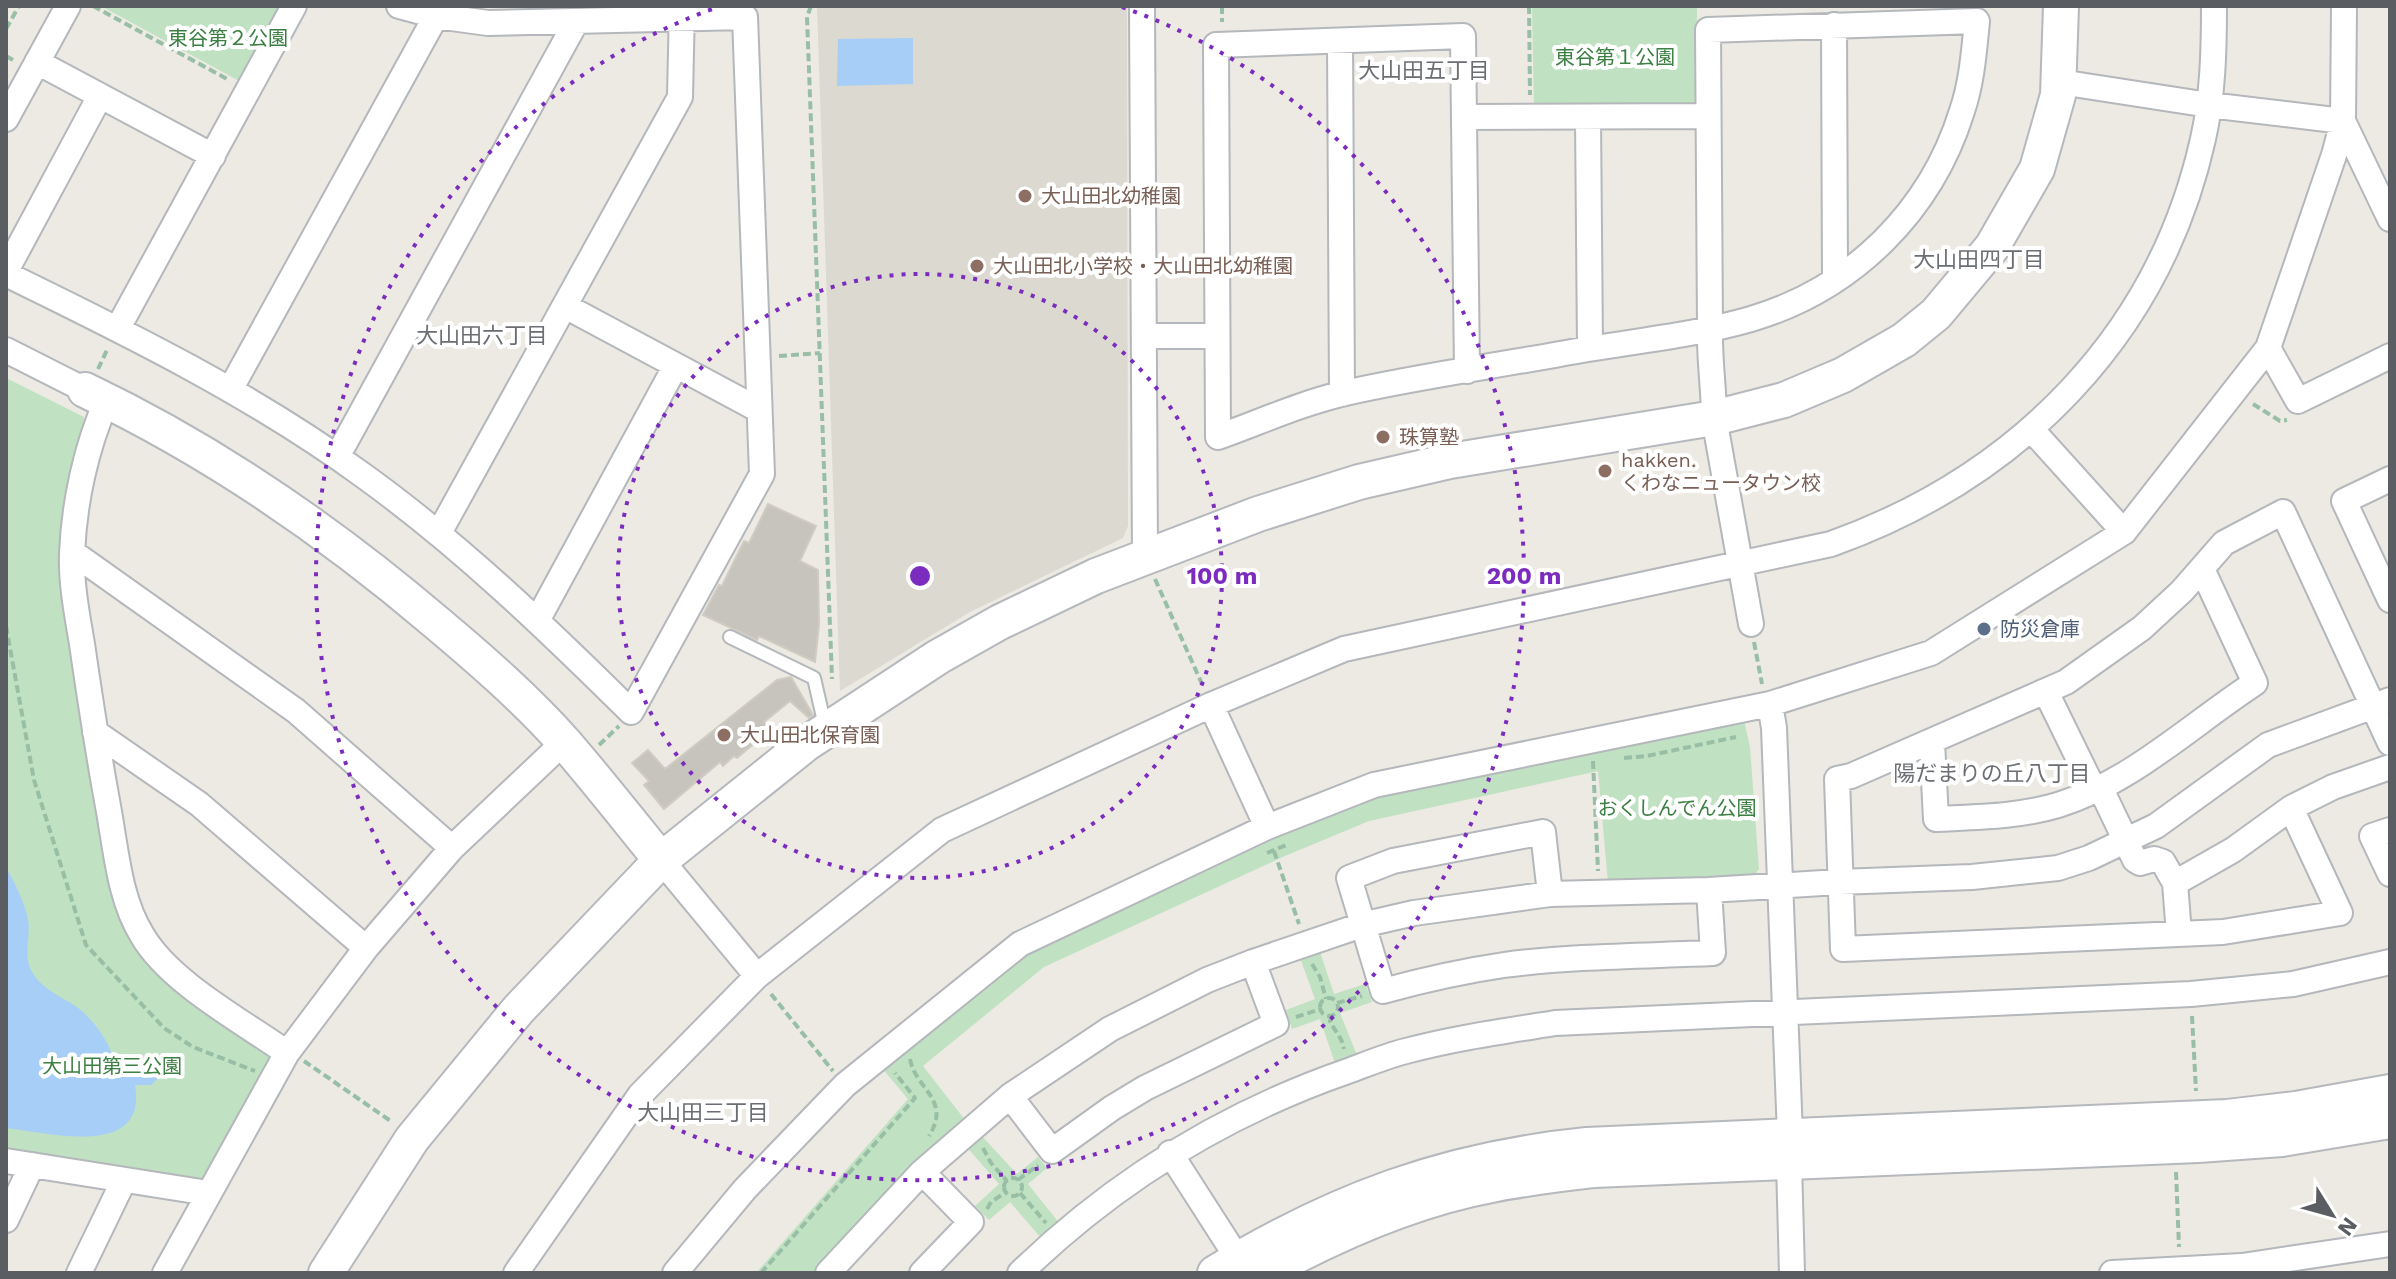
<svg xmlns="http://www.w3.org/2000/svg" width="2396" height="1279" font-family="'Work Sans','Noto Sans JP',sans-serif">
<rect width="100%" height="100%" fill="#eceae2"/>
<!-- education -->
<path fill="#dbd9d0" d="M817 6H1127L1128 526 1123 538 970 612 840 691Z"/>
<!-- green -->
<path fill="#c0e1c2" d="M101 6H285L243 83Z
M1532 6H1697L1696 101 1690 108H1534Z
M6 378 84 417 83 432 64 518 114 897 270 1052 273 1061 204 1184 6 1153Z
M1744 720 1750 747 1759 869 1751 879 1608 883 1598 771 1369 821 1285 856 1044 967 923 1066 965 1120 817 1273H756L908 1099 881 1067 1031 948 1253 843 1382 792Z
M1319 949 1334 994 1365 984 1372 1002 1340 1013 1358 1058 1336 1066 1320 1019 1292 1029 1286 1010 1315 999 1299 955Z
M979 1133 1017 1174 1038 1157 1047 1168 1028 1184 1060 1224 1042 1239 1010 1202 989 1220 975 1206 999 1184 965 1145Z"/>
<!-- water -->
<path fill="#a6cef7" d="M913 38V84L837 86 838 39Z
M6 868C14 880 26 906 28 920 31 936 23 954 31 970 39 986 55 994 69 1002 88 1012 109 1040 114 1060 124 1063 131 1063 135 1073L151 1071 159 1073 158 1078 151 1085H135C148 1159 49 1133 6 1128Z"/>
<!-- building -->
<path fill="#c7c4be" stroke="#d0ccc1" stroke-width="2" d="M768 504 816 526 800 561 818 570 819 624 815 662 759 636 757 640 703 615 719 585 722 586 744 541 749 543Z
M791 677 813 715 809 718 790 701 764 722 768 727 764 731 765 734 737 758 734 756 723 766 720 762 664 809 644 785 649 781 632 763 648 750 665 769 777 680Z"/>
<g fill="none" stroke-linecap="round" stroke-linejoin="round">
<defs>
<path id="lane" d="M730 637 814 678 825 726"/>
<path id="street" d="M1142 6 1145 556
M1834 25 1835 280
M1340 41 1342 394
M37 62 213 156
M2060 82 2209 105 2343 121
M1464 117 1708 116
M1588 117 1590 348
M6 119 68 6
M2343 121 2390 219
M6 271 100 96
M6 274C129 334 253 395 364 476 461 546 546 628 631 712L762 474 745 17 488 23 436 16 399 6
M565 306 759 410
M118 328 294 6
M1145 336H1217
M2268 348 2298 401 2390 356
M6 350 85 390
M1467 371 1463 36 1216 45 1218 437C1260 422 1302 403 1345 393 1415 377 1488 367 1560 354 1623 342 1689 337 1751 319 1853 289 1931 211 1962 111 1972 82 1974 51 1977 21L1708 30 1710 328C1709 358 1714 388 1714 418L1751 624
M230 390 436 16
M107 400C86 447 74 503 72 554 71 584 77 614 82 644 90 699 98 752 108 806 116 849 119 898 142 935 169 982 242 1021 287 1053
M2032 430 2124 532
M337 457 576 22
M2390 479 2344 501 2390 600
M439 533 680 97 682 6
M72 552 296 711 452 848
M538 619 675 367
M2046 692 2094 790
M1770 704 1774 728 1790 1135
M1211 705 1267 827
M95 732 199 804 366 948
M1932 742 1936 819C1977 817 2018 817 2058 805 2132 782 2192 724 2255 683L2202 569
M2390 743 2283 512 2224 543 2182 591 2142 628 2066 682 1851 776 1837 779 1843 949 2223 932 2340 913 2291 808 2333 787 2390 767
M2100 787 2135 860 2140 863 2154 859 2163 862 2175 883
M2390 830 2372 836 2390 874
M661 860 757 976
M1550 894 1543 832 1393 861 1349 878 1383 991C1423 980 1463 971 1504 965 1573 956 1644 956 1713 953L1709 890
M2179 934 2175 883 2233 850 2291 808
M1010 1096 1052 1151 1112 1108 1145 1088 1276 1024 1253 962
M1170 1153 1238 1259
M6 1161 208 1193
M1789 1163 1792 1273
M6 1220 32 1165
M79 1273 124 1180
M165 1273 287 1053 366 948 452 848 564 742
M516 1273 640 1095 757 976 942 830 1211 705 1344 649 1831 544C2018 477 2159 336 2203 139 2213 95 2214 50 2214 6
M675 1273 745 1189 845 1085 1020 944 1267 827 1374 785 1770 704 1931 653 2124 532 2268 348 2334 155 2343 121 2344 6
M828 1273 922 1172 1010 1096 1110 1029 1207 980 1253 962 1362 925 1414 913 1550 894 1709 890 1839 882 1972 877 2058 868 2089 858 2156 826 2268 745 2390 700
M922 1273 971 1222 922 1172
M1020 1273C1114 1182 1224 1114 1348 1071 1367 1064 1386 1056 1406 1051 1455 1038 1505 1031 1555 1023L2191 994 2293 984 2390 962
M2112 1273 2242 1266 2390 1244"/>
<path id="secondary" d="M85 390C213 451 329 531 437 623 481 660 527 700 565 743 598 781 629 821 661 860
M326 1273 412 1139 518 1010 661 860 807 743 938 657 1000 622 1096 576 1258 514 1359 482 1450 461 1714 418 1784 400 1843 375 1904 340 1936 314 1992 247 2037 169 2058 95 2061 6
M1215 1273C1336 1200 1446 1159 1587 1145L2227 1117 2296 1109 2390 1092
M1264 1273C1335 1234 1411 1200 1491 1185 1525 1178 1560 1174 1594 1170L2198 1145 2282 1139 2390 1121"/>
</defs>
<!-- lane casing -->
<use href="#lane" stroke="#b4b7bb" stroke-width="16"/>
<!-- street casing -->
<use href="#street" stroke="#b4b7bb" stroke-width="28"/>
<!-- secondary casing -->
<use href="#secondary" stroke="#b5b8bd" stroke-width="38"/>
<!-- path -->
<path stroke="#98bfa6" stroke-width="4" stroke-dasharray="8 4" stroke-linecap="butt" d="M93 6 229 80
M811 6 807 17 832 679
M1222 6V22
M1529 6 1530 95
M6 29 19 6
M6 56 15 61
M779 356 820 353
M98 369 108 348
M2253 404 2280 421 2287 420
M1155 579 1202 684
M6 626 34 780 86 945 164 1028 193 1047 255 1071
M1754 642 1762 684
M599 745 619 726
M1624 758 1647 756 1736 737
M1593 761 1598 871
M1274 851 1299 924
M1267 853 1289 844
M1312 964 1320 977 1326 999
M771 994 833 1071
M1320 1007a9 9 0 1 1 18 0a9 9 0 1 1-18 0Z
M1337 1003 1362 996
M1333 1015 1330 1021C1335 1032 1342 1037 1344 1049
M2192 1016 2196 1091
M1296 1017 1321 1009
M910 1059C915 1089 952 1099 929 1136
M304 1061 392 1122
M983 1148 991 1163 1007 1181
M2176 1172 2179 1247
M1004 1187a9 9 0 1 1 18 0a9 9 0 1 1-18 0Z
M1018 1180 1038 1165
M1020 1193 1046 1223
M987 1209 991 1202 1006 1192
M761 1273 915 1098 895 1073"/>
<!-- lane -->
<use href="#lane" stroke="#fff" stroke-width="12"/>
<!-- street -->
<use href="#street" stroke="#fff" stroke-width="24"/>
<!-- secondary -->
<use href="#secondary" stroke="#fff" stroke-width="34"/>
</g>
<!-- distance rings -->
<g fill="none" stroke="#7b2cbf" stroke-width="4" stroke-dasharray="4 8">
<circle cx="920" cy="576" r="302"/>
<path d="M1122 7A604 604 0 1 1 718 7"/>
</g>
<!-- markers -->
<g fill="#8d6e63" stroke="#fff" stroke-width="3">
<circle cx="1025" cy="196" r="8"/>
<circle cx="977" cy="266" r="8"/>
<circle cx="1383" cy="437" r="8"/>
<circle cx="1605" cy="471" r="8"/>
<circle cx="724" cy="735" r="8"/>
</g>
<circle fill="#5c6f8a" stroke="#fff" stroke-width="3" cx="1984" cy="629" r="8"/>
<g text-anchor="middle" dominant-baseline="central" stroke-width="8" stroke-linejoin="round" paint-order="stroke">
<!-- park labels -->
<g font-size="20" fill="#3b7f43" stroke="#fff">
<text x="228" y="38">東谷第２公園</text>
<text x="1615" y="57">東谷第１公園</text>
<text x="1677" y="808">おくしんでん公園</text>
<text x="112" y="1066">大山田第三公園</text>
</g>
<!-- education labels -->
<g font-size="20" fill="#785e54" stroke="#fff" text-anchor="start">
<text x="1041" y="196">大山田北幼稚園</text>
<text x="993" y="266">大山田北小学校・大山田北幼稚園</text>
<text x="1399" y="437">珠算塾</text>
<text x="1621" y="460">hakken.<tspan x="1621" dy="23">くわなニュータウン校</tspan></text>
<text x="740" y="735">大山田北保育園</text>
</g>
<!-- service labels -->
<g font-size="20" fill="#4e5e75" stroke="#fff" text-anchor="start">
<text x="2000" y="629">防災倉庫</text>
</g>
<!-- neighbourhood labels -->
<g font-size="22" fill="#6b6f73" stroke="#fff">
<text x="1424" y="70">大山田五丁目</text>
<text x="1979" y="259">大山田四丁目</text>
<text x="482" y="335">大山田六丁目</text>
<text x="1992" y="773">陽だまりの丘八丁目</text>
<text x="703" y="1112">大山田三丁目</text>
</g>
</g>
<circle cx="920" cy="576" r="12" fill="#7b2cbf" stroke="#fff" stroke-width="4"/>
<g font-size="24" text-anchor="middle" font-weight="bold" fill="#7b2cbf" stroke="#fff" stroke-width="8" stroke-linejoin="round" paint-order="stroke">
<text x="1222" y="584">100 m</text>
<text x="1524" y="584">200 m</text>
</g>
<!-- border -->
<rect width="2396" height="1279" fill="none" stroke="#5a5d61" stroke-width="16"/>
<!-- north arrow -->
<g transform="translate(2332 1215) rotate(127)" stroke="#ffffff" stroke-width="6" paint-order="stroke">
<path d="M0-6L14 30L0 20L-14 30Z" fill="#5a5d61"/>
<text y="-12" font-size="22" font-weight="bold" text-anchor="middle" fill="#5a5d61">N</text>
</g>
</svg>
